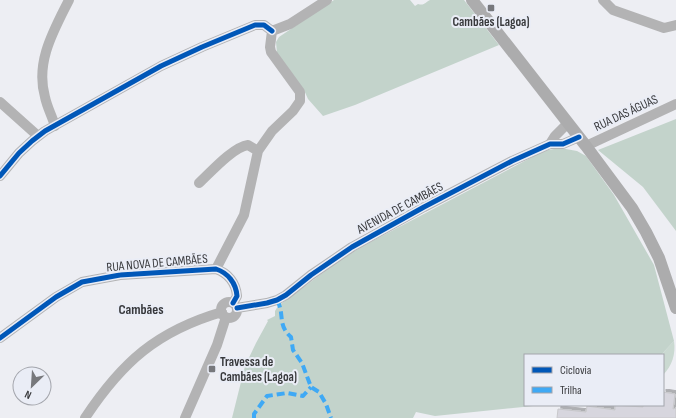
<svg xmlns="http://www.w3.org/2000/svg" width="676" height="418" font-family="'Sofia Sans Condensed',sans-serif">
<defs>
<filter id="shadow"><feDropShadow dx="3" dy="-3" stdDeviation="0" flood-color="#0004"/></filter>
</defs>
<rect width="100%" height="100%" fill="#edeef3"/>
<!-- green -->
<path fill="#cad9d1" d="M674 341C676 354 672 366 663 375V355H661Z"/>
<!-- forest -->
<path fill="#c3d3cb" d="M334 0H410L415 6 418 4C425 6 425 2 430 0 436 0 457 0 464 0L499 45 355 105 323 116 308 99 304 90 277 53 276 42 279 37Z
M676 119V231L643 187 598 150Z
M560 148 577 151 586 156 614 195 654 265 674 341 661 355H525V405H543L435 416 416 412 413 418H232L245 366 256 343 268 321 267 320 275 316V311L278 306 343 258 361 247 538 154 548 150Z"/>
<!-- building -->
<path fill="#d7d6de" stroke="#c8c8cb" filter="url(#shadow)" d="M663 392 675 394 673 409 676 408V418H557L558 409 586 412 587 406 615 410V405L643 407V405H663Z"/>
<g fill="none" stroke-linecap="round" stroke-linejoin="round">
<!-- minor -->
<path stroke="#b3b3b4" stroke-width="10" d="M603 0 613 10 664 28 676 25
M272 31 290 24 327 0
M0 102 38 136
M55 126C52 116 47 107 45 97 35 62 54 30 69 0
M550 144 555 136 568 123
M586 146 676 104
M0 176 19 153 32 141 45 131 161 66 202 47 255 25H264L272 31
M199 183C210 173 233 147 248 145L258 151
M216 269 244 215 258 151 272 131 293 111 300 101V92L271 52 270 47 272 31
M221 310a8 8 0 1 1 16 0a8 8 0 1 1-16 0Z
M237 308 267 303 277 300 286 295 311 275 352 247 424 207 512 161 550 144H563L579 137
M0 338 56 297 82 282 120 275 216 269C228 273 236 283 237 296L233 303
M85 418C122 362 157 331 222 312
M185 418 217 345 226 317"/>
<!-- major -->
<path stroke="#acacad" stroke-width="12" d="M472 0 586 146 632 208 646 232 659 258 676 308"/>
<!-- quiet -->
<path stroke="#3fa9f5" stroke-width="4" stroke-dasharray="8 4" stroke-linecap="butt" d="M277 300C285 314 277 325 291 337L293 350 302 363 311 387 319 392 326 404 331 418
M254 418V414L267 396 287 393 303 396 311 387"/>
<defs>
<path id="cycleway" d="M0 176 19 153 32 141 45 131 161 66 202 47 255 25H264L272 31
M237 308 267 303 277 300 286 295 311 275 352 247 424 207 512 161 550 144H563L579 137
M0 338 56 297 82 282 120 275 216 269C228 273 236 283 237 296L233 303"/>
</defs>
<!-- cycleway casing -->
<use href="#cycleway" stroke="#eaedf6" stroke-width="8"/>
<!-- cycleway -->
<use href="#cycleway" stroke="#0057b8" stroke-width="5"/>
</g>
<!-- markers -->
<g fill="#77787c" stroke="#eaedf6" stroke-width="1.5">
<rect x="487" y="4" width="8" height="8" rx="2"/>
<rect x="208" y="365" width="8" height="8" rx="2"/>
</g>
<g text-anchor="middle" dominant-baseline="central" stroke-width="4" stroke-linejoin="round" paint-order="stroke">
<!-- poi labels -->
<g font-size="13" font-weight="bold" fill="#38393c" stroke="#eaedf6">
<text x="491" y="22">Cambães (Lagoa)</text>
<text x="220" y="362" text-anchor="start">Travessa de<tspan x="220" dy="15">Cambães (Lagoa)</tspan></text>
</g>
<!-- street labels -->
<g font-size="13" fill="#38393c" stroke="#eaedf6">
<text transform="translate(626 113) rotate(-25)">RUA DAS ÁGUAS</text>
<text transform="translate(400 208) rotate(-28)">AVENIDA DE CAMBÃES</text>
<text transform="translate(157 263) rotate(-5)">RUA NOVA DE CAMBÃES</text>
</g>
<!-- neighbourhood labels -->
<g font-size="14" font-weight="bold" fill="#38393c" stroke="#eaedf6">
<text x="141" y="309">Cambães</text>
</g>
</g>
<!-- legend -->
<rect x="524" y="354" width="140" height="52" fill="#eaedf6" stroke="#a3a5ac"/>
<rect x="532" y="367" width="20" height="6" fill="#0057b8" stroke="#a3a5ac"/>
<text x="560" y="374" font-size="12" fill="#38393c">Ciclovia</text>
<rect x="532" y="387" width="20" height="6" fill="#3fa9f5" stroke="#a3a5ac"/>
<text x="560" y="394" font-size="12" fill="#38393c">Trilha</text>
<!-- north arrow -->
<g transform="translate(32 386) rotate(205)"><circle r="19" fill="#eaedf6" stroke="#a3a5ac"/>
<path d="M0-3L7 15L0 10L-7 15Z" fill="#77787c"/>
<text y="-6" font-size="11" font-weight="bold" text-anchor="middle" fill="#38393c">N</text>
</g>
</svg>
